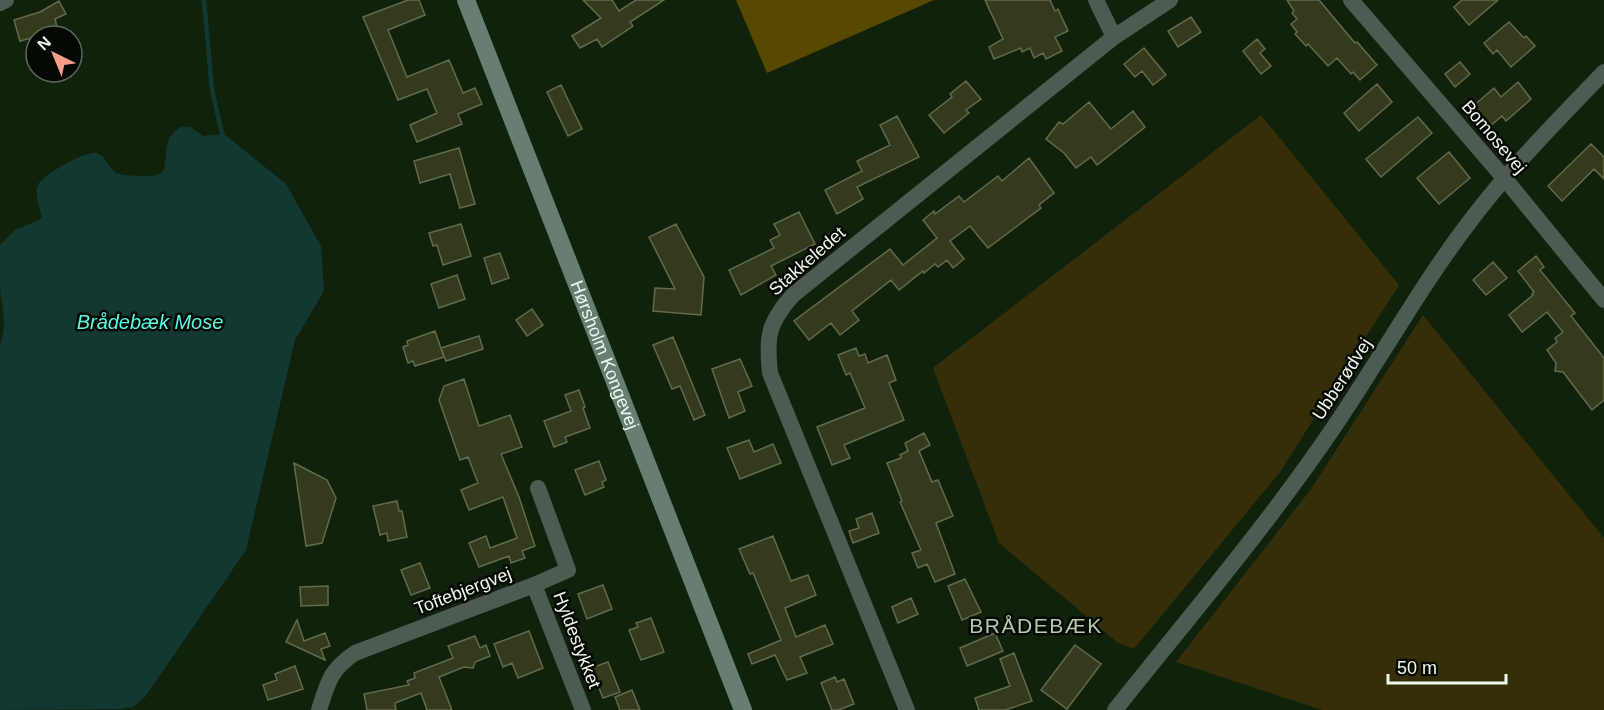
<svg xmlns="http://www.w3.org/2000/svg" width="1604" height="710" font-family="Helvetica,sans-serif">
<rect width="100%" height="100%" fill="#10220b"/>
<!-- green -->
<path fill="#362e09" d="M1261 115 1399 285 1280 472 1134 649 1118 643 999 543 933 368Z
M1423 315 1604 538V710H1322L1176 662 1311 489Z"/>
<!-- forest -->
<path fill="#574900" d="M736 0H934L767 73Z"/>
<!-- water -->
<path fill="#133731" d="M182 127H190L203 136 224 134 286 184 321 246 324 291 295 340 246 550 145 697 133 707 120 709 0 710V345C8 319 2 313 0 288 0 274 0 259 0 245L15 230 39 220 42 217C40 208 34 195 38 185 42 175 86 150 97 153 106 157 109 168 116 173 119 176 153 177 157 175 160 174 163 171 164 169 168 151 163 135 182 127Z"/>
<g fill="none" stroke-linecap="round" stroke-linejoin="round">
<!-- stream -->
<path stroke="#133731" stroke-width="4.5" d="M204 0 212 90 223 138"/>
</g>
<!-- building -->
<path fill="#343a1c" stroke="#646a4a" stroke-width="1.5" d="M408 0H419L425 15 388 30 407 77 449 60 463 93 475 88 482 104 458 114 462 124 417 142 410 125 437 113 427 89 398 100 363 17Z
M583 0H612L619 11 636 0H664L630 22 633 26 602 47 597 39 580 48 572 36 601 18Z
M985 0H1050L1055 11 1058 9 1068 31 1055 37 1062 51 1046 59 1043 53 1034 58 1030 48 1022 52 1021 48 994 59 989 47 1003 39Z
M1287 0H1319L1355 43 1357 42 1377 65 1360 80 1353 72 1351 74 1337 58 1328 66 1308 44 1306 46 1295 34 1297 32 1291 24 1297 19 1292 13 1294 11Z
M1462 0H1498L1469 25 1454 7Z
M59 1 66 14 55 19 58 31 20 41 14 20 40 12Z
M1191 17 1201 32 1178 47 1168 31Z
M1509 22 1524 38 1526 36 1535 46 1511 67 1497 50 1493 54 1484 43Z
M1257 39 1265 49 1260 53 1271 66 1261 74 1243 51Z
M1144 48 1166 75 1153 85 1142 71 1135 77 1124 64Z
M1460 62 1470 74 1455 87 1445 74Z
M966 81 981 99 966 110 969 113 944 133 929 115 952 97 950 94Z
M1518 82 1531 99 1506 121 1502 116 1489 127 1472 107 1494 88 1501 97Z
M1377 84 1392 102 1359 131 1344 113Z
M561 85 582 129 568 136 547 92Z
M1089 102 1111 129 1133 111 1145 127 1097 165 1091 157 1076 168 1064 153 1046 139 1059 122 1063 124Z
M897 116 919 157 857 187 863 199 837 214 825 190 862 171 857 161 890 145 880 125Z
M1418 117 1432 133 1381 177 1366 159Z
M1591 144 1604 157V179L1594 169 1562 201 1548 186Z
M459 148 475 204 460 208 450 174 420 183 414 161Z
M1449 152 1470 178 1439 204 1417 178Z
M1029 158 1054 193 1039 205 1041 208 988 248 970 226 950 241 964 259 953 268 947 260 938 267 935 264 924 273 923 271 899 290 891 280 852 311 859 320 840 335 831 323 809 340 794 321 890 249 903 265 937 238 923 220 934 211 935 214 959 196 964 202 998 176 1002 181Z
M799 212 815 244 771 266 776 275 741 295 729 270 774 248 770 240 780 235 774 224Z
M461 224 471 256 443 265 437 245 433 246 429 233Z
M676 224 704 277 701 315 653 311 655 288 675 289 649 237Z
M500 253 509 278 492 284 484 258Z
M1536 256 1544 267 1540 270 1575 313 1571 316 1604 358V400L1592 410 1563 372 1555 371 1556 363 1547 350 1557 342 1555 338 1563 332 1547 312 1522 332 1509 315 1533 295 1532 294 1534 292 1518 271Z
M1493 262 1507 278 1486 295 1473 280Z
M457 275 465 299 439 308 431 284Z
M532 309 543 325 527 336 516 320Z
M435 331 444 357 415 366 413 361 408 363 403 347 408 345 407 341Z
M479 336 483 349 446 361 441 348Z
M673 337 705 415 694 420 680 386 672 389 653 345Z
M856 348 859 356 865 354 868 363 887 355 896 380 889 383 904 420 844 445 850 458 832 465 817 427 865 408 850 373 846 375 838 355Z
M740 359 752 386 738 392 745 411 729 418 712 369Z
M464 379 479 426 510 415 522 447 501 454 519 497 535 546 522 551 525 558 511 563 509 556 479 567 469 543 486 536 490 548 517 538 503 497 469 510 461 490 478 483 468 457 460 460 439 400 444 386Z
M579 390 585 407 583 408 590 428 565 437 567 442 554 447 544 421 571 411 565 395Z
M924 433 930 445 919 451 932 482 938 480 953 516 936 523 955 574 935 582 927 564 918 568 912 553 921 550 900 502 902 501 887 463 901 458 900 455 908 451 905 443Z
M749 440 754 452 773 444 781 463 740 479 727 448Z
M599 461 606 480 602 482 604 487 585 495 575 470Z
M294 463 327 480 336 498 322 543 306 546Z
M397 501 399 511H402L407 537 388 541 387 533 380 535 373 506Z
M872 513 879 533 853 543 849 531 859 528 856 519Z
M773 536 791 581 808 575 816 595 785 608 796 637 825 625 833 644 800 657 807 673 787 680 775 655 752 664 748 654 781 640 753 573 750 574 739 549Z
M420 563 430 588 411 595 401 570Z
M965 579 981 612 962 620 948 586Z
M603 585 612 609 587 619 578 594Z
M328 586V605L301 606 300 587Z
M911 598 918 614 898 623 892 607Z
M651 618 664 652 641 660 629 630 638 627 636 623Z
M297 620 304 641 325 633 330 646 321 649 325 660 286 642Z
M529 631 543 668 518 678 512 663 503 667 494 644Z
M995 633 1003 651 967 666 960 648Z
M475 636 480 648 486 645 490 656 475 662 473 668 464 667 439 677 452 710H427L421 693 395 703 396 710H367L364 694 409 685 407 681 415 678 414 673 453 658 448 646Z
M1075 645 1101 664 1067 709 1041 690Z
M1014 653 1032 701 1005 710H979L975 698 1010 686 1000 659Z
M608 662 620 692 603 698 591 668Z
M295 666 303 689 268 700 263 685 277 680 275 674Z
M835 677 837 682 844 679 854 704 838 710H832L821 683Z
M632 690 640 710H620L615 697Z"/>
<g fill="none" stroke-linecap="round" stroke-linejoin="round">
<!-- street -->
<path stroke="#4d5b53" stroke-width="16" d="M1096 0 1114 37
M1351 0 1505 179 1604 300
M0 3 6 0
M534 585 583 710
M319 710C328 682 330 670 355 653L534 585 568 570 538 488
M907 710 770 373C766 337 768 323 793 295L1114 37 1170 0
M1115 710C1189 617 1267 526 1334 427 1381 358 1422 283 1474 216 1513 165 1560 118 1604 72"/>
<!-- secondary -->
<path stroke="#687e72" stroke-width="18" id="s1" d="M466 0 743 710"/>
</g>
<g text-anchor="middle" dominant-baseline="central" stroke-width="5" stroke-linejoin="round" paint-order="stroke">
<!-- street labels -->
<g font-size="18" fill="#edf9ea" stroke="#040903">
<text transform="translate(1494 137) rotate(50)">Bomosevej</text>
<text transform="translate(807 261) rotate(-41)">Stakkeledet</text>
<text stroke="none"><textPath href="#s1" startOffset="381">Hørsholm Kongevej</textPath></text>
<text transform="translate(1342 379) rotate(-57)">Ubberødvej</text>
<text transform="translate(463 591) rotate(-21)">Toftebjergvej</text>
<text transform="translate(577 640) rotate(69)">Hyldestykket</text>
</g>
<!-- water labels -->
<g font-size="20" font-style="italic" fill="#5af9e1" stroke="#040903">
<text x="150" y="322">Brådebæk Mose</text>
</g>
<!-- quarter labels -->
<g font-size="21" letter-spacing="1.5" fill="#b2c9ab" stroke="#040903">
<text x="1036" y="625">BRÅDEBÆK</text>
</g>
</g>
<!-- north arrow -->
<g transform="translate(54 54) rotate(317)"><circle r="28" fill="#040903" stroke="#61695f" stroke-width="1.5"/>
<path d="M0-4.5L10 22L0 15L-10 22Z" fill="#f49e8a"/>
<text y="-9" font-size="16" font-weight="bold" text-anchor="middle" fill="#edf9ea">N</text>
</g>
<!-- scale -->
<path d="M1388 674v9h118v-9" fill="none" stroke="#edf9ea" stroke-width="3"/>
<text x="1397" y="674" font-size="18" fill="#edf9ea" stroke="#040903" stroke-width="4.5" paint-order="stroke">50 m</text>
</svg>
